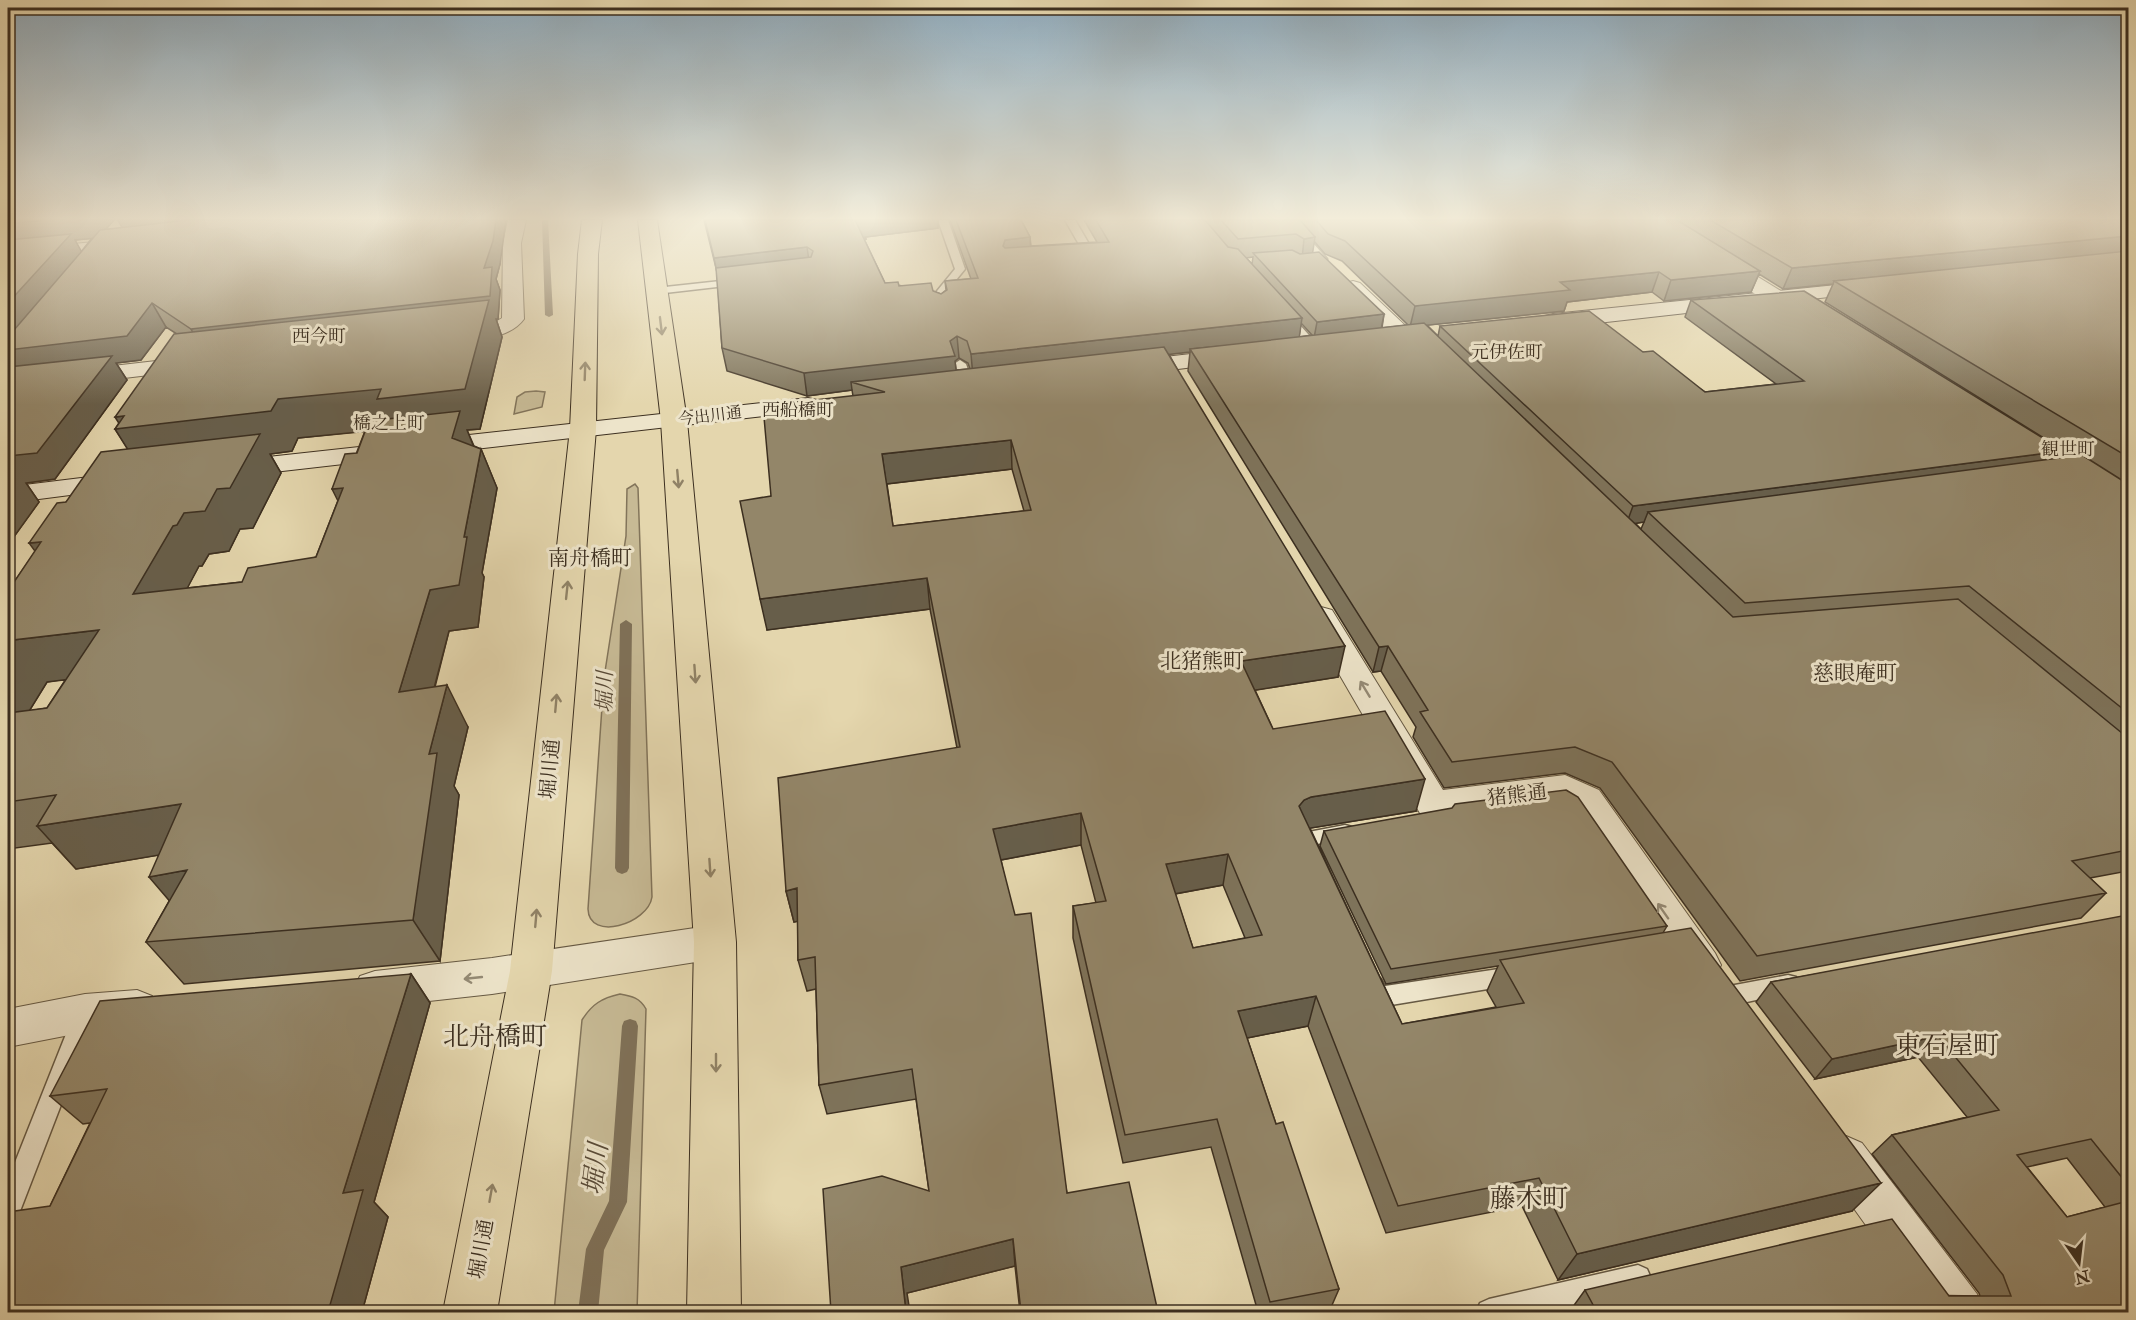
<svg xmlns="http://www.w3.org/2000/svg" width="2136" height="1320" font-family="'IM FELL Double Pica','Noto Serif JP',serif">
<rect width="100%" height="100%" fill="#e4d6ad"/>
<filter id="stains"><feTurbulence type="fractalNoise" baseFrequency=".00333" numOctaves="4"/><feColorMatrix values="0 0 0 0 .2 0 0 0 0 .09 0 0 0 0 .02 0 0 0 .5 -.17"/></filter>
<radialGradient id="worn" r=".72"><stop offset=".6" stop-color="#630" stop-opacity="0"/><stop offset="1" stop-color="#630" stop-opacity=".3"/></radialGradient>
<!-- green -->
<path fill="#c7ba95" stroke="#82745a" stroke-width="1.5" d="M536 391 545 392 542 407 514 414 517 397 525 392Z
M635 484 638 488 652 897C648 924 589 942 588 909L604 678 626 536 627 489Z
M620 994C632 996 640 998 646 1009L637 1312H554L582 1020C592 1004 602 998 620 994Z"/>
<g fill="none" stroke-linecap="round" stroke-linejoin="round">
<!-- stream -->
<path fill="#7f7158" fill-rule="evenodd" d="M542 220H548L553 315 549 317 545 315Z
M626 620 632 624 629 868 627 872 622 874 617 872 615 868 620 624Z
M630 1019 636 1021 638 1026 627 1202 604 1250 598 1312H578L586 1249 609 1201 622 1026 624 1021Z"/>
<defs>
<path id="lane" d="M938 220H948L965 269 943 296 946 310 941 313 936 310 933 296 955 269Z
M1065 220H1075L1096 256 1095 258H1081L1080 256 1084 253Z
M1283 220H1293L1327 259V263H1319Z
M739 279 744 282 743 284 656 294 651 291 656 288Z
M1280 312H1288L1318 345V349H1310L1280 316Z
M960 360 966 364 974 387 972 390H964L962 387 954 364Z
M1345 825 1352 827 1355 832 1352 837 1317 844 1321 851 1318 856 1311 859 1304 856 1295 839 1298 834Z
M1512 967 1520 969 1523 976 1520 983 1512 985 1379 1007 1371 1004 1362 986 1365 979 1373 976 1381 979 1385 986Z
M1788 975 1796 977 1799 984 1796 991 1788 993 1724 1007 1716 1004 1713 997 1716 990 1724 987Z
M85 1004 93 1007 96 1014 17 1219 8 1223V1180L74 1014 77 1007Z
M1638 1265 1647 1269 1651 1278 1647 1287 1638 1291 1545 1312H1476L1480 1303 1489 1299Z"/>
<path id="street" d="M508 220H526L521 243 524 319C510 339 470 343 447 338L444 333 447 328 492 324 502 318 503 243Z
M1643 220H1665L1781 291 1809 295 1818 303 1815 307C1808 309 1778 305 1770 302 1756 296 1650 230 1643 220Z
M127 239 136 245 134 249 8 262V250Z
M1353 281 1360 283 1412 332 1415 337 1412 342H1396L1346 291 1343 287 1346 283Z
M191 357 199 359 202 364 199 369 8 392V378Z
M1321 607 1332 610 1443 790 1565 775 1599 790 1715 953 1721 965 1715 977 1701 983 1687 977 1573 810 1560 802 1434 819 1421 815 1306 617 1310 610Z
M715 925 729 930 735 942 729 954 715 959 492 994 375 1007 360 1002 354 989 360 976 375 971 492 958Z
M137 990 152 996 158 1009 152 1022 137 1028 85 1032 8 1047V1009L85 994Z
M1846 1136 1862 1143 1977 1294 1984 1312H1928L1830 1175 1823 1159 1830 1143Z"/>
<path id="secondary" d="M1875 281 1882 283 1886 287 1882 291 1553 328 1545 326 1542 321 1545 316 1553 314Z
M1234 349 1242 351 1246 356 1242 361 1130 375 1122 373 1118 368 1122 363 1130 361Z
M808 398 817 400 820 405 817 410 230 477 220 475 217 469 220 463 230 461Z
M122 473 132 475 136 481 132 487 8 503V487Z"/>
<path id="primary" d="M582 220H602L598 254 596 429 552 971 497 1312H443L510 971 570 429 578 254Z
M638 220H657L687 421 736 942 741 1312H687L694 942 661 421Z"/>
</defs>
<!-- lane casing -->
<use href="#lane" stroke="#665943" stroke-width="3"/>
<!-- street casing -->
<use href="#street" stroke="#665943" stroke-width="2"/>
<!-- secondary casing -->
<use href="#secondary" stroke="#3c2f20" stroke-width="2"/>
<!-- primary casing -->
<use href="#primary" stroke="#3c2f20" stroke-width="2"/>
<!-- lane -->
<use href="#lane" fill="#ede4ca" fill-rule="evenodd"/>
<!-- street -->
<use href="#street" fill="#ede4ca" fill-rule="evenodd"/>
<!-- secondary -->
<use href="#secondary" fill="#ede4ca" fill-rule="evenodd"/>
<!-- primary -->
<use href="#primary" fill="#e4d6ad" fill-rule="evenodd"/>
</g>
<!-- wall -->
<path fill="#7e735a" stroke="#3c2f20" stroke-width="1.5" fill-rule="evenodd" d="M8 220H114L106 229 500 264 496 279 500 290 498 319H496L502 337 480 429 467 430 474 446 481 449 497 488 482 573 484 577 478 627 449 631 435 687 468 727 454 786 459 795 440 961 184 984 146 942 169 901 158 855 76 869 52 843 8 849V591L35 552 66 502 128 449 115 429 177 334 166 327 141 360 116 363 127 380 55 479 26 483 39 502 8 545ZM92 238 81 252 75 240ZM365 431 316 557 242 582 187 588 199 566H202L209 554 229 551 240 529 253 528 281 473 270 454 292 451 298 438ZM66 679 47 708 29 711 47 682Z
M704 220H938V228L865 237 866 239H864L885 283 933 291 941 294 946 290 945 281 971 279 950 220H1021L1030 237 1031 246 1097 242 1084 220H2128V871L2090 878 2106 893 2081 918 1740 981 1600 788 1565 773 1444 788 1413 737 1416 727 1381 671 1373 672 1188 371 1190 352 1169 354 1338 677 1255 690 1273 729 1416 811 1310 828 1402 1024 1496 1007 1487 991 1498 966 1386 984 1320 846 1324 831 1667 926 1663 933 1852 1211 1558 1280 1522 1206 1386 1233 1308 1026 1247 1038 1276 1124 1339 1289 1329 1312H1258L1211 1147 1123 1163 1073 938V906L1096 903 1081 845 1001 860 1067 1193 1158 1312H1020L1015 1266 831 1312 929 1191 916 1099 827 1114 819 1085 816 989 807 991 798 960V921L794 922 786 891 957 748 930 609 767 630 771 496 853 396 852 390 807 396 727 371 722 348 717 272ZM1314 241 1325 254 1342 261 1408 325 1382 328 1384 314 1312 253ZM1253 257 1252 264 1246 258ZM1759 274 1783 289 1833 284 1825 302 2073 456 2059 458 1691 300 1685 317 1776 384 1705 392 1643 352 1440 326 1438 336 1427 325 1564 311 1567 302 1652 292 1664 301 1751 292ZM1301 323 1312 335 1299 337ZM959 358 968 363 970 369 956 370 955 361ZM1012 469 1024 511 893 526 887 484ZM1644 522 1641 529 1635 523ZM1223 885 1245 938 1193 948 1175 894Z
M2128 920V1312H1574L1572 1308 1585 1290 1980 1296 1979 1293 1872 1154 1892 1135 1967 1117 1918 1057 1815 1079 1756 1002 1771 982ZM2067 1158 2105 1207 2067 1217 2027 1167Z
M411 974 430 1003 374 1202 388 1217 362 1312H8L50 1206 90 1123 83 1124 50 1096Z"/>
<!-- shaded-wall -->
<path fill="#675e4a" stroke="#3c2f20" stroke-width="1.5" d="M44 220H114L98 238 75 240 84 256 8 345V224Z
M118 220H255L126 235Z
M496 220H506L500 264 496 279 500 290 498 319H496L502 337 480 429 467 430 475 450 390 429 298 438 292 451 270 454 281 473 253 528 240 529 229 551 209 554 202 566H199L162 636 133 594 140 469 115 429 122 428 115 417 278 399 204 353 191 329 484 268Z
M855 220H938V228L865 237 866 239 858 240Z
M2128 236V254L1834 281 1833 284 1783 289 1792 268Z
M1030 237 1031 257 1005 260 1003 246 1005 240Z
M1315 237 1312 257 1302 259 1304 239Z
M807 247 810 268 718 278 714 258Z
M1760 271 1751 292 1664 301 1671 280Z
M1659 272 1652 292 1567 302 1564 311 1410 327 1415 306 1560 282Z
M152 303 166 327 141 360 116 363 127 380 55 479 26 483 39 502 8 545V350Z
M1384 314 1381 330 1314 338 1317 322Z
M1302 318 1299 339 1190 349V352L973 377 971 354Z
M957 336 959 358 955 361 957 378 851 382 852 390 807 396 804 373 950 341Z
M1011 440 1012 469 886 484 882 454Z
M481 449 497 488 482 573 484 577 478 627 449 631 422 734 399 692 430 590 464 537Z
M2064 451 2051 470 1648 512 1644 522 1626 525 1633 506Z
M343 488 352 529 332 489Z
M41 542 59 584 29 543Z
M927 578 930 609 767 630 760 599Z
M99 630 130 672 47 682 9 744H8V648L13 640Z
M1345 646 1338 677 1237 693 1241 661Z
M1388 646 1381 671 1373 672 1379 647Z
M447 685 468 727 454 786 459 795 440 961 413 920 429 754Z
M1425 779 1416 811 1305 829 1299 806 1304 800 1311 797Z
M181 804 213 846 76 869 37 826Z
M1081 813V845L995 861 993 829Z
M1228 854 1223 885 1163 896 1166 864Z
M187 870 185 919 149 877Z
M797 888 805 920 794 922 786 891Z
M411 974 430 1003 374 1202 388 1217 362 1312H328L343 1193Z
M1316 996 1308 1026 1232 1041 1238 1011Z
M1938 1036 1918 1057 1815 1079 1832 1059Z
M1881 1183 1852 1211 1558 1280 1577 1254Z
M1013 1239 1015 1266 907 1293 910 1312H906L901 1267Z"/>
<!-- building -->
<path fill="#938669" stroke="#3c2f20" stroke-width="1.5" fill-rule="evenodd" d="M8 220H44L8 224Z
M188 220H496L493 241 484 268 492 267 490 296 191 329 152 303 127 336 8 350V337L100 230Z
M705 220H855L885 283 898 282 899 286 931 283 933 291 941 294 947 290 945 281 978 278 956 220H1021L1030 237 1005 240 1003 246 1005 248 1109 242 1096 220H1205L1228 247 1238 249 1302 318 971 354 967 341 957 336 950 341 955 356 804 373 722 348 716 268 811 257 813 251 807 247 714 258Z
M1221 220H1300L1315 237 1304 239 1296 234 1238 239Z
M1316 220H1677L1760 271 1671 280 1659 272 1560 282 1570 290 1415 306 1345 241 1328 234Z
M1710 220H2128V236L1792 268Z
M71 234 8 303V240Z
M1292 250 1300 254 1319 252 1384 314 1317 322 1253 253Z
M2128 251V457L1834 281Z
M1804 291 2064 451 1633 506 1440 326 1589 311 1643 352 1653 351 1705 392 1804 381 1691 300Z
M489 300 465 389 377 399 381 389 278 399 271 411 115 429 124 416 115 417 174 334Z
M1424 323 1733 617 1958 599 2128 738V850L2072 861 2106 893 1757 956 1612 762 1575 747 1452 762 1420 712 1428 710 1388 646 1379 647 1190 349Z
M1164 347 1345 646 1241 661 1273 729 1385 711 1425 779 1311 797 1304 800 1299 806 1402 1024 1524 1003 1500 960 1691 928 1881 1183 1577 1254 1539 1178 1398 1206 1316 996 1238 1011 1276 1124 1283 1122 1339 1289 1270 1302 1217 1119 1125 1135 1073 906 1106 901 1081 813 993 829 1015 915 1031 913 1067 1193 1129 1182 1158 1312H1021L1013 1239 901 1267 906 1312H831L823 1189 882 1176 929 1191 912 1069 819 1085 815 957 798 960 797 888 786 891 778 778 960 747 927 578 760 599 740 501 771 496 763 406 885 392 851 382ZM1011 440 1031 510 893 526 882 454ZM1228 854 1262 935 1193 948 1166 864Z
M112 356 37 453 8 456V367Z
M460 411 452 438 481 449 464 537H467L459 585 430 590 399 692 447 685 429 754 437 753 413 920 146 942 187 870 149 877 181 804 37 826 56 795 8 802V713L47 708 99 630 13 640 8 648V591L41 542 29 543 57 503 66 502 101 452 260 434 230 488 217 489 205 511 184 513 177 525 173 526 133 594 242 582 248 568 316 557 343 488 332 489 345 454 357 453 369 421Z
M2082 455 2128 484V713L1969 586 1745 603 1648 512Z
M1566 790 1578 797 1667 926 1391 969 1324 831 1452 808 1455 804Z
M2122 916 2126 921 2128 920V1185L2091 1139 2017 1155 2067 1217 2128 1201V1312H1597L1585 1290 1892 1219 1949 1296H2011L2003 1275 1892 1135 1999 1110 1938 1036 1832 1059 1771 982Z
M411 974 343 1193 363 1190 328 1312H8V1212L50 1206 107 1089 50 1096 100 1001Z"/>
<!-- one-way arrows -->
<defs><path id="oneway-shaft" d="M-6 0H5M1.5-3L5.5 0L1.5 3" fill="none" stroke-width="1.6" stroke-linecap="round" stroke-linejoin="round" transform="scale(1.5)"/></defs>
<g stroke="#908266">
<use href="#oneway-shaft" transform="translate(661 326) rotate(83)"/>
<use href="#oneway-shaft" transform="translate(585 371) rotate(-88)"/>
<use href="#oneway-shaft" transform="translate(678 479) rotate(85)"/>
<use href="#oneway-shaft" transform="translate(567 590) rotate(-84)"/>
<use href="#oneway-shaft" transform="translate(695 674) rotate(86)"/>
<use href="#oneway-shaft" transform="translate(556 703) rotate(-85)"/>
<use href="#oneway-shaft" transform="translate(710 868) rotate(86)"/>
<use href="#oneway-shaft" transform="translate(536 918) rotate(-85)"/>
<use href="#oneway-shaft" transform="translate(716 1063) rotate(90)"/>
<use href="#oneway-shaft" transform="translate(491 1193) rotate(-80)"/>
</g>
<g stroke="#948a75">
<use href="#oneway-shaft" transform="translate(1365 689) rotate(-121)"/>
<use href="#oneway-shaft" transform="translate(1663 911) rotate(-125)"/>
<use href="#oneway-shaft" transform="translate(473 978) rotate(174)"/>
</g>
<!-- sky -->
<linearGradient id="sky" x2="0" y2="1"><stop stop-color="#8fabbd"/><stop offset="0.54" stop-color="#f3edda"/><stop offset="1" stop-color="#f3edda" stop-opacity="0"/></linearGradient>
<rect width="2136" height="405" fill="url(#sky)"/>
<g text-anchor="middle" dominant-baseline="central" stroke-width="6" stroke-linejoin="round" paint-order="stroke">
<!-- far-street labels -->
<g font-size="16" fill="#3c2f20" stroke="#ede4ca">
<text transform="translate(710 416) rotate(-7)">今出川通</text>
</g>
<!-- far-neighbourhood labels -->
<g font-size="18" fill="#3c2f20" stroke="#ede4ca">
<text x="319" y="336">西今町</text>
<text x="1507" y="352">元伊佐町</text>
<text x="798" y="410">西船橋町</text>
<text x="389" y="423">橋之上町</text>
<text x="2068" y="449">観世町</text>
</g>
<!-- street labels -->
<g font-size="20" fill="#3c2f20" stroke="#ede4ca">
<text transform="translate(550 769) rotate(-85)">堀川通</text>
<text transform="translate(1517 795) rotate(-7)">猪熊通</text>
<text transform="translate(481 1249) rotate(-80)">堀川通</text>
</g>
<!-- neighbourhood labels -->
<g font-size="21" fill="#3c2f20" stroke="#ede4ca">
<text x="590" y="558">南舟橋町</text>
<text x="1202" y="661">北猪熊町</text>
<text x="1855" y="673">慈眼庵町</text>
</g>
<!-- water labels -->
<g font-size="21" font-style="italic" fill="#584a37" stroke="#ede4ca">
<text transform="translate(605 692) rotate(-89)">堀川</text>
</g>
<!-- near-neighbourhood labels -->
<g font-size="26" fill="#3c2f20" stroke="#ede4ca">
<text x="495" y="1037">北舟橋町</text>
<text x="1947" y="1046">東石屋町</text>
<text x="1529" y="1199">藤木町</text>
</g>
<!-- near-water labels -->
<g font-size="26" font-style="italic" fill="#584a37" stroke="#ede4ca">
<text transform="translate(596 1169) rotate(-83)">堀川</text>
</g>
</g>
<!-- margin -->
<rect width="2136" height="1320" fill="none" stroke="#e4d6ad" stroke-width="30"/>
<rect x="9" y="9" width="2118" height="1302" fill="none" stroke="#3c2f20" stroke-width="3"/>
<rect x="15" y="15" width="2106" height="1290" fill="none" stroke="#3c2f20" stroke-width="1.5"/>
<!-- north arrow -->
<g transform="translate(2079 1263) rotate(166)" stroke="#ede4ca" stroke-width="4.5" paint-order="stroke">
<path d="M0-4.5L10 22L0 15L-10 22Z" fill="#3c2f20"/>
<text y="-9" font-size="16" font-weight="bold" text-anchor="middle" fill="#3c2f20">N</text>
</g>
<rect width="100%" height="100%" filter="url(#stains)"/>
<rect width="100%" height="100%" fill="url(#worn)"/>
</svg>
